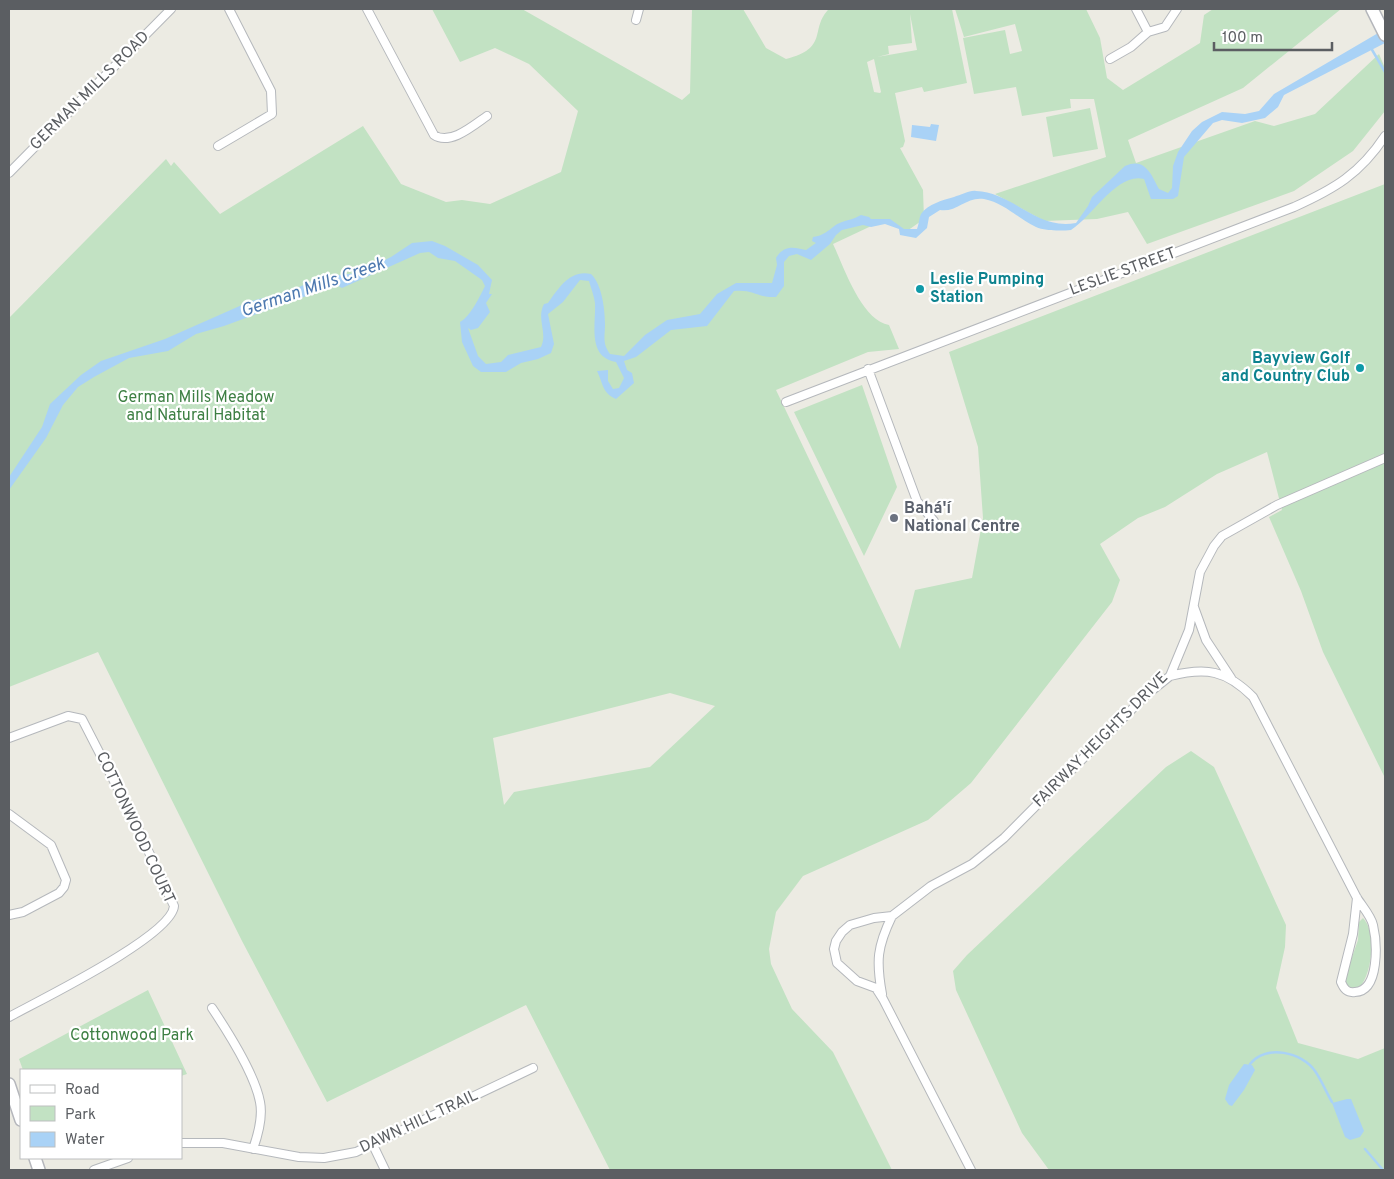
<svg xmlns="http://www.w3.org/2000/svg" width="1394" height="1179" font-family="Overpass,sans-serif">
<rect width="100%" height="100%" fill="#ecebe3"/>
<!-- green -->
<path fill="#c2e2c3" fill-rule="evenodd" d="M432 9H522L682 100 690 93 692 9H743L766 48 786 59C830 48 809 29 829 9H952L967 83 924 92 922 87 895 93 905 141 903 147 900 148 923 190 924 219 907 231 884 220 833 244C844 267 861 320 889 325L899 349 868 352 776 390 900 649 915 590 972 578 983 518 978 447 949 352 1385 184V778L1323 652 1301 591 1269 517 1282 510 1267 452 1217 474 1165 507 1138 518 1100 544 1120 580 1112 602 971 783 928 820 803 876 776 912 769 949 771 964 792 1009 833 1052 892 1170H610L526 1005 327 1102 242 941 98 652 9 687V318L166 159 171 166 174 162 220 214 363 126 401 184 446 202 462 200 490 204 561 172 578 111 529 64 495 48 460 62ZM910 14 917 50 877 57 889 54 888 46 912 43ZM874 59 881 92 880 93 874 92 867 62ZM670 693 715 706 650 767 514 792 504 805 493 738Z
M955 9H1086L1100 38 1107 78 1123 90 1200 43 1204 15 1213 9H1341L1243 88 1128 140 1136 163 1255 121 1274 126 1315 114 1379 54 1385 68V111L1353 151 1294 191 1147 244 1128 212 1097 219 1044 221 995 194 1106 157 1094 99H1070L1071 108 1022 116 1016 87 974 94 963 38 1005 30 1010 54 1022 51 1015 24 964 37Z
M1090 108 1098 149 1053 157 1046 117Z
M862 385 897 487 864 556 794 412Z
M1191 751 1214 767 1286 925 1285 947 1276 988 1298 1043 1358 1059 1385 1048V1170H1049L1022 1133 956 990 953 971 967 955 1166 767Z
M1363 918C1377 932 1372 975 1359 988H1348L1345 984V977L1358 940 1359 922Z
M148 990 187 1074 181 1076V1070H23L19 1059Z"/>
<!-- water -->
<path fill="#a9d2f6" d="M1385 29V43L1284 95 1278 107 1265 118 1242 123 1222 120 1213 123 1184 157 1178 196 1173 199H1151L1144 179C1117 172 1093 216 1071 230 1061 231 1045 231 1036 227 1018 219 1005 203 984 199 967 196 956 213 940 210L929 217 927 228 916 238 900 235 899 229 885 224 871 227 863 225 842 230 836 235 830 244 811 260 797 254 789 256 784 262V286L776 297C757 298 754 289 734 291L707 326 671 330 636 357 624 361 627 370 632 373 634 383 616 399C602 393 603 383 597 371L608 370V381L613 389 619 388 624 378 616 362C587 357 596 325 595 303 594 296 591 288 589 281L580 280 563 302 548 314 554 344 551 353 538 359 521 363 506 372H481L473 366 462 342 460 322C471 316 480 296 485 286L482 280 455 261 438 258 429 252 420 253 342 288 335 284H326L309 295 224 326 196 334 168 351 129 358 94 377 78 387 63 405 46 438 9 490V477L42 427 50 404 81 375 101 361 165 339 251 301 291 291 320 277 358 273 391 257 412 243 432 241 445 246 478 265 492 280 489 294H492L486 303 490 312 478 328 471 330 468 328 478 356 486 364 501 362 508 355 541 347C548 332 536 319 544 304L548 303C559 287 571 269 591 274 602 284 605 310 605 324 605 337 602 343 610 354L624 356 645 335 667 320 700 314 717 294 736 283H772L777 265 776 258C784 245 793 247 806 250L816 243 812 241 813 237C828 235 832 225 842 222 851 219 852 220 861 215L869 217 871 219H890L904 229H917C919 224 919 218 921 214 928 204 943 200 954 197 961 195 970 190 976 191 1013 192 1037 231 1076 223L1088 206 1092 197 1125 166C1145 157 1151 174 1159 189L1168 193 1172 188 1173 166 1178 152 1192 131 1202 122 1222 112 1245 114 1259 111 1274 94Z
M931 124 939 125 936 141 911 137 912 125 930 127Z
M1244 1064 1252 1065 1255 1070 1244 1090 1232 1106 1229 1105 1225 1099 1229 1085Z
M1347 1099H1351L1364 1131 1360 1137 1350 1140 1345 1137 1332 1103Z"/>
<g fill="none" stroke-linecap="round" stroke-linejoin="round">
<!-- stream -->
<path stroke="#a9d2f6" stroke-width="2.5" d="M1371 48 1385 72
M1250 1064C1266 1044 1302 1052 1315 1071 1322 1081 1326 1092 1332 1102
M1365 1149 1383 1170"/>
<defs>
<path id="street" d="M367 9 434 135C450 146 474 125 487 116
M1136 9 1148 32
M636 20 639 9
M1110 59 1131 47 1148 32 1165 27 1177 9
M218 146 272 114 271 91 229 9
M9 173 171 9
M868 369 917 501 934 521
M786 402 1294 207C1334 189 1360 174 1385 136
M1194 607 1206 640 1231 678
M1170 676C1206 667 1226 670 1253 697L1357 898C1362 906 1371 916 1373 925 1377 942 1380 991 1355 992 1347 993 1344 989 1341 982L1353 934 1357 898
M9 738 68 716 82 719 132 816 174 906C172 936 38 1001 9 1017
M9 814 51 845 66 880 64 887 59 893 23 912 9 915
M882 994C876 961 877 947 892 916
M212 1008C228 1032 255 1075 260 1102 263 1117 258 1135 253 1149
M181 1143H223L299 1157 324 1158 356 1152 533 1068
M373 1145 385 1170
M94 1170 128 1158
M971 1170 883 999 876 988 857 981 837 963 834 949 836 941 842 932 850 925 874 918 892 916 931 886 972 864 1004 838 1145 696 1170 676 1189 630 1200 572 1214 546 1222 536 1277 505 1385 458"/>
<path id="secondary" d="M1372 9 1385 35
M9 1084 21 1120
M35 1158 39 1170"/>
</defs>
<!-- street casing -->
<use href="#street" stroke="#b5b8bc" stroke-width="10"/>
<!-- secondary casing -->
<use href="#secondary" stroke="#b5b7bc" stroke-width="14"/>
<!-- street -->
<use href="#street" stroke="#fff" stroke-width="8"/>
<!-- secondary -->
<use href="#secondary" stroke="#fff" stroke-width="11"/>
</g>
<!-- markers -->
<g fill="#0f9aa8" stroke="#fff" stroke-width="2">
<circle cx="920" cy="289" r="5"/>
<circle cx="1360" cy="368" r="5"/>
</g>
<circle fill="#6b7280" stroke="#fff" stroke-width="2" cx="894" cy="518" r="5"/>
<g text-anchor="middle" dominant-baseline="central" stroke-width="4.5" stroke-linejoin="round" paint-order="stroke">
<!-- street labels -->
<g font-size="16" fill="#5b5e62" stroke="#fff">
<text transform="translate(90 91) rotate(-45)">GERMAN MILLS ROAD</text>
<text transform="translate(1123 272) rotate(-20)">LESLIE STREET</text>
<text transform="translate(1101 740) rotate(-45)">FAIRWAY HEIGHTS DRIVE</text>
<text transform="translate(135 828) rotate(65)">COTTONWOOD COURT</text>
<text transform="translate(419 1122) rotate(-25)">DAWN HILL TRAIL</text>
</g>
<!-- culture labels -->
<g font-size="16" font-weight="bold" fill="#0d838f" stroke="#fff" text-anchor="start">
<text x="930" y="280">Leslie Pumping<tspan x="930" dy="18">Station</tspan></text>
<text x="1350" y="359" text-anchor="end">Bayview Golf<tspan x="1350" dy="18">and Country Club</tspan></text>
</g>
<!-- park labels -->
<g font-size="16" fill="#3d7f43" stroke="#fff">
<text x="196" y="398">German Mills Meadow<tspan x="196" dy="18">and Natural Habitat</tspan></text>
<text x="132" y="1036">Cottonwood Park</text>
</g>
<!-- worship labels -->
<g font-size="16" font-weight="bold" fill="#5b616d" stroke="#fff" text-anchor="start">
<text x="904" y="509">Bahá'í<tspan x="904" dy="18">National Centre</tspan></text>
</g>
<!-- water labels -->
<g font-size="18" font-style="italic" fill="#4c78af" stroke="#fff">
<text transform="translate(313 288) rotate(-19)">German Mills Creek</text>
</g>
</g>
<!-- border -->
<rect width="1394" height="1179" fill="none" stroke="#5b5e62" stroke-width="20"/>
<!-- legend -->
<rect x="20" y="1069" width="162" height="90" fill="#ffffff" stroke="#bdbfc0"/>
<rect x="30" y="1085" width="25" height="8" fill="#ffffff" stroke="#bdbfc0"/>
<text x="65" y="1094" font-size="15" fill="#5b5e62">Road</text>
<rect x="30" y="1106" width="25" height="15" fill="#c2e2c3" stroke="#bdbfc0"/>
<text x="65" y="1119" font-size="15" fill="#5b5e62">Park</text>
<rect x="30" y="1132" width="25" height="15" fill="#a9d2f6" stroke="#bdbfc0"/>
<text x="65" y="1144" font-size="15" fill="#5b5e62">Water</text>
<!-- scale -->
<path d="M1214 42v8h118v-8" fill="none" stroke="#5b5e62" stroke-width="2.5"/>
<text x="1222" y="42" font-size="15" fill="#5b5e62" stroke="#ffffff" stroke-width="4" paint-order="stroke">100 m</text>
</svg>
